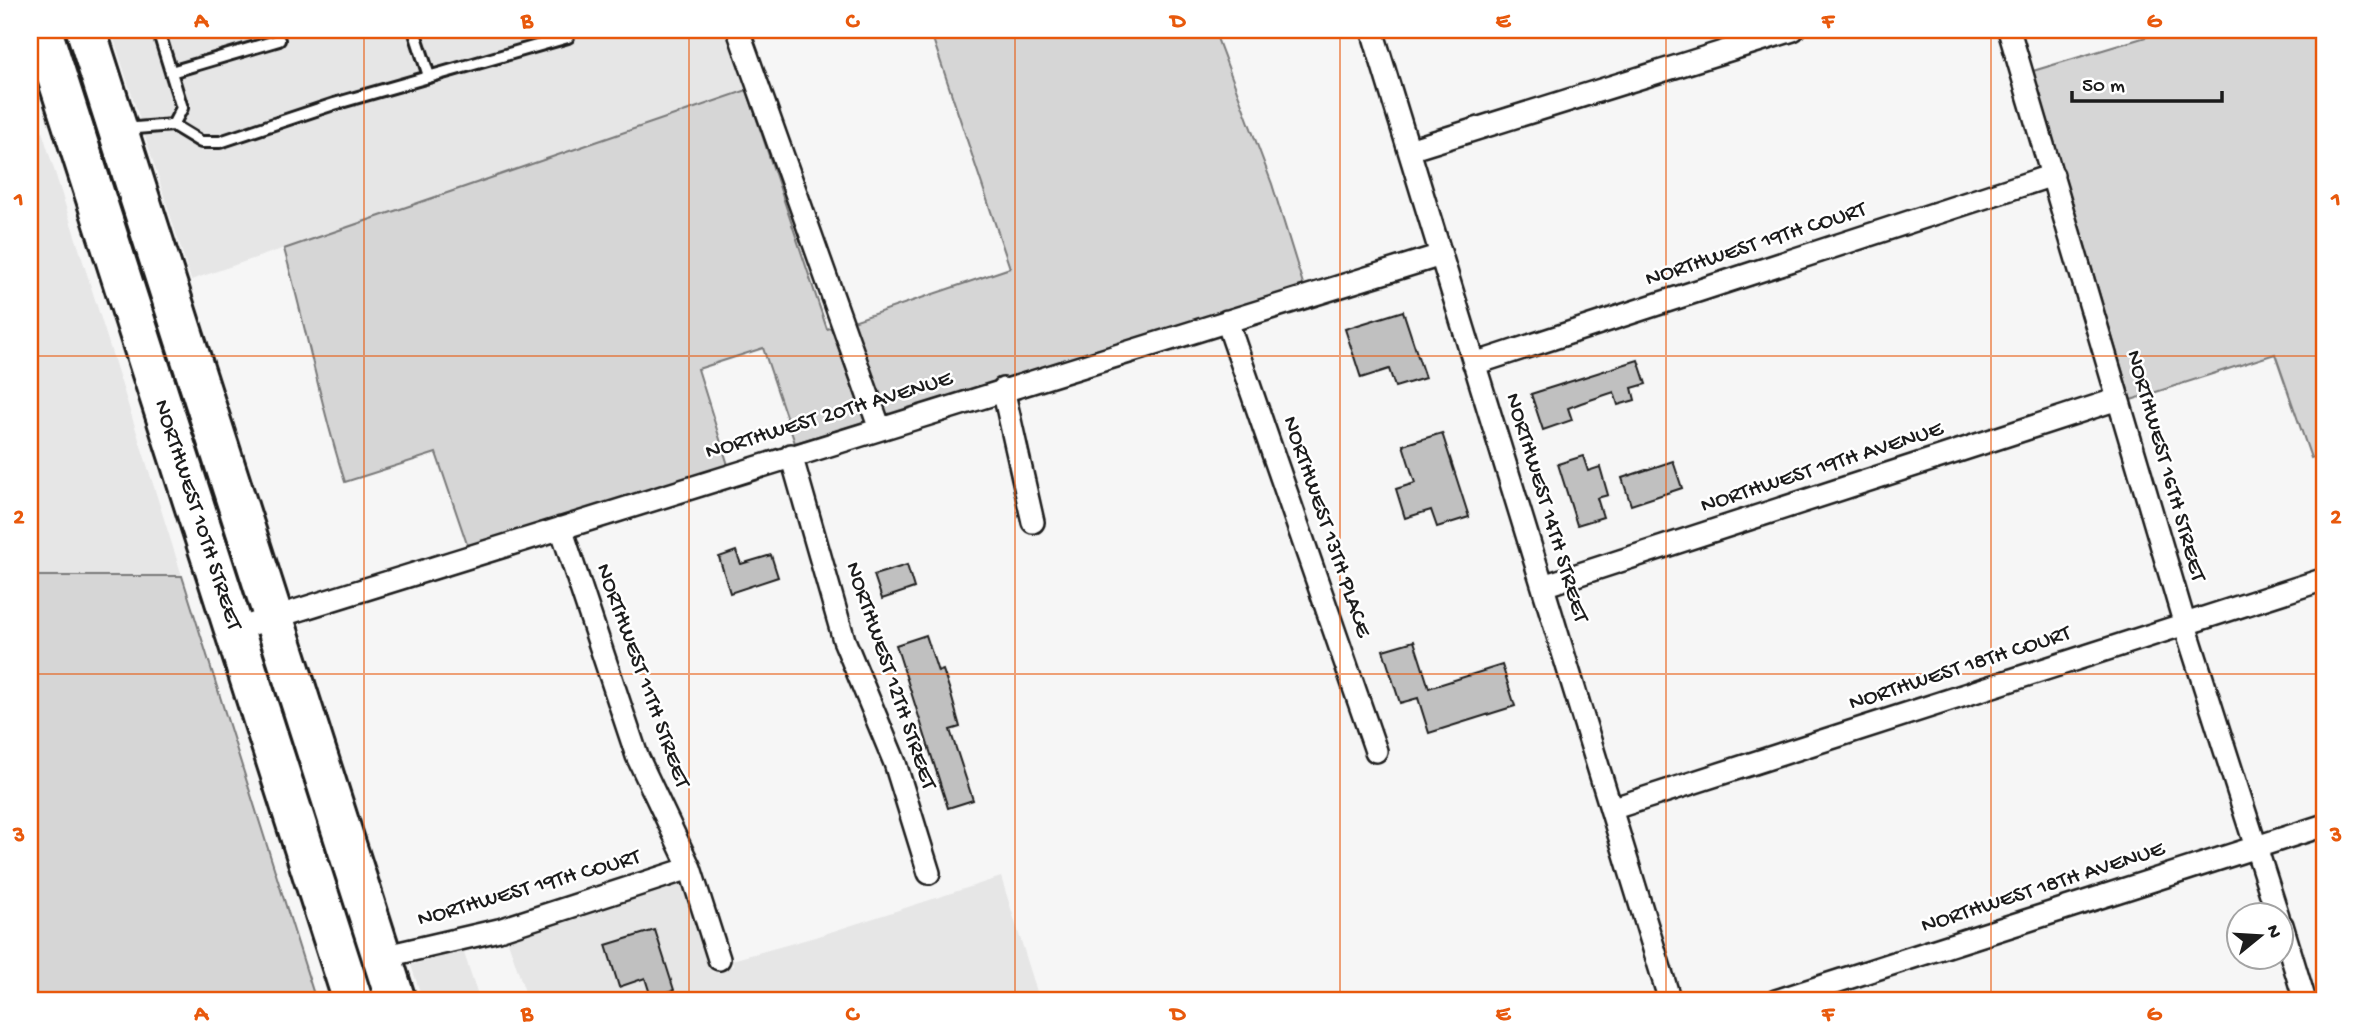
<svg xmlns="http://www.w3.org/2000/svg" width="2355" height="1031" font-family="'Gochi Hand',sans-serif">
<rect width="100%" height="100%" fill="#f6f6f6"/>
<filter id="ink" filterUnits="userSpaceOnUse"><feTurbulence type="fractalNoise" baseFrequency=".0143" numOctaves="2"/><feDisplacementMap in="SourceGraphic" scale="14" xChannelSelector="R" yChannelSelector="G"/><feConvolveMatrix kernelMatrix="1 2 1 2 8 2 1 2 1" color-interpolation-filters="sRGB"/></filter>
<g filter="url(#ink)">
<!-- built -->
<path fill="#e6e6e6" d="M111 30H725L747 90 191 280Z
M30 93 182 576H30Z
M1001 877 1040 1001H528L507 938 682 882 712 972 733 966 732 960 815 937Z
M463 950 480 1001H423L411 965Z"/>
<!-- green -->
<path fill="#d6d6d6" stroke="#797979" stroke-width="2" d="M930 30H1214L1272 184 1304 287 887 416 853 321 1010 268Z
M2169 30H2325V453L2311 458 2275 354 2131 400 2033 71Z
M747 90 827 329 831 328 865 422 795 443 763 348 698 369 728 465 468 547 436 453 345 482C320 405 306 326 284 249Z
M30 576H182L316 1001H30Z"/>
<!-- building -->
<path fill="#c0c0c0" stroke="#1c1c1c" stroke-width="2" d="M1403 311 1425 378 1395 387 1389 369 1361 378 1345 329Z
M1638 360 1646 384 1632 388 1635 400 1618 405 1614 392 1581 403 1568 408 1572 420 1543 430 1531 394Z
M1442 433 1469 517 1437 527 1431 510 1405 518 1396 489 1415 483 1403 445Z
M1583 456 1588 471 1600 467 1608 495 1597 498 1603 517 1577 525 1558 464Z
M1673 461 1682 488 1631 505 1622 478Z
M736 551 741 564 771 555 778 577 730 593 719 557Z
M907 565 914 588 882 599 874 575Z
M926 635 938 672 943 670 950 691 960 727 950 730 973 800 948 808 896 645Z
M1414 641 1429 688 1502 665 1515 706 1429 733 1418 698 1400 703 1383 650Z
M655 930 674 990 651 997 645 978 619 987 606 945Z"/>
<g fill="none" stroke-linecap="round" stroke-linejoin="round">
<defs>
<path id="lane" d="M158 30 182 108 173 125
M414 30 429 76
M171 72 279 40
M124 129 173 125 201 142H220L334 104 568 37"/>
<path id="street" d="M738 30 880 429
M1372 30 1670 1001
M2009 30 2185 625 2278 916
M1409 150 1793 30
M1227 321 1376 751
M1474 364 2053 175
M1003 389 1033 522
M791 455 844 640 895 763 929 873
M561 528 637 756 690 868 719 959
M1543 586 2118 399
M234 630 1441 255
M1611 809 2325 579
M2282 925 2305 1001
M382 957 499 930 690 868
M1776 1001 2325 825"/>
<path id="highway" d="M42 30 353 1001
M86 30 396 1001"/>
</defs>
<!-- lane casing -->
<use href="#lane" stroke="#1c1c1c" stroke-width="16"/>
<!-- street casing -->
<use href="#street" stroke="#1c1c1c" stroke-width="26"/>
<!-- highway casing -->
<use href="#highway" stroke="#1c1c1c" stroke-width="44"/>
<!-- lane -->
<use href="#lane" stroke="#fff" stroke-width="10"/>
<!-- street -->
<use href="#street" stroke="#fff" stroke-width="21"/>
<!-- highway -->
<use href="#highway" stroke="#fff" stroke-width="38"/>
</g>
</g>
<!-- grid -->
<path fill="none" stroke="#e8590c" stroke-width="2" stroke-opacity="0.55" d="M364 30V1001M689 30V1001M1015 30V1001M1340 30V1001M1666 30V1001M1991 30V1001M30 356H2325M30 674H2325"/>
<g text-anchor="middle" dominant-baseline="central" stroke-width="5" stroke-linejoin="round" paint-order="stroke">
<!-- street labels -->
<g font-size="23" fill="#1c1c1c" stroke="#fff">
<text transform="translate(1756 245) rotate(-18)">NORTHWEST 19TH COURT</text>
<text transform="translate(829 416) rotate(-17)">NORTHWEST 20TH AVENUE</text>
<text transform="translate(2165 466) rotate(74)">NORTHWEST 16TH STREET</text>
<text transform="translate(1822 468) rotate(-18)">NORTHWEST 19TH AVENUE</text>
<text transform="translate(1546 508) rotate(73)">NORTHWEST 14TH STREET</text>
<text transform="translate(197 515) rotate(72)">NORTHWEST 10TH STREET</text>
<text transform="translate(1326 527) rotate(71)">NORTHWEST 13TH PLACE</text>
<text transform="translate(1960 669) rotate(-18)">NORTHWEST 18TH COURT</text>
<text transform="translate(642 676) rotate(70)">NORTHWEST 11TH STREET</text>
<text transform="translate(890 676) rotate(71)">NORTHWEST 12TH STREET</text>
<text transform="translate(2043 888) rotate(-18)">NORTHWEST 18TH AVENUE</text>
<text transform="translate(529 889) rotate(-16)">NORTHWEST 19TH COURT</text>
</g>
</g>
<!-- margin -->
<rect width="2355" height="1031" fill="none" stroke="#fff" stroke-width="77"/>
<!-- north arrow -->
<g transform="translate(2260 936) rotate(72)"><circle r="33" fill="#ffffff" stroke="#a4a4a4" stroke-width="2"/>
<path d="M0-5L12 26L0 18L-12 26Z" fill="#1c1c1c"/>
<text y="-10" font-size="19" font-weight="bold" text-anchor="middle" fill="#1c1c1c">N</text>
</g>
<!-- scale -->
<path d="M2072 91v10h150v-10" fill="none" stroke="#1c1c1c" stroke-width="3.5"/>
<text x="2082" y="91" font-size="21" fill="#1c1c1c" stroke="#ffffff" stroke-width="5" paint-order="stroke">50 m</text>
<rect x="38" y="38" width="2278" height="954" fill="none" stroke="#e8590c" stroke-width="2.5"/>
<g font-size="23" text-anchor="middle" font-weight="bold" fill="#e8590c">
<text x="201" y="27">A</text>
<text x="527" y="27">B</text>
<text x="852" y="27">C</text>
<text x="1178" y="27">D</text>
<text x="1503" y="27">E</text>
<text x="1828" y="27">F</text>
<text x="2154" y="27">G</text>
<text x="19" y="205">1</text>
<text x="2336" y="205">1</text>
<text x="19" y="523">2</text>
<text x="2336" y="523">2</text>
<text x="19" y="841">3</text>
<text x="2336" y="841">3</text>
<text x="201" y="1020">A</text>
<text x="527" y="1020">B</text>
<text x="852" y="1020">C</text>
<text x="1178" y="1020">D</text>
<text x="1503" y="1020">E</text>
<text x="1828" y="1020">F</text>
<text x="2154" y="1020">G</text>
</g>
</svg>
